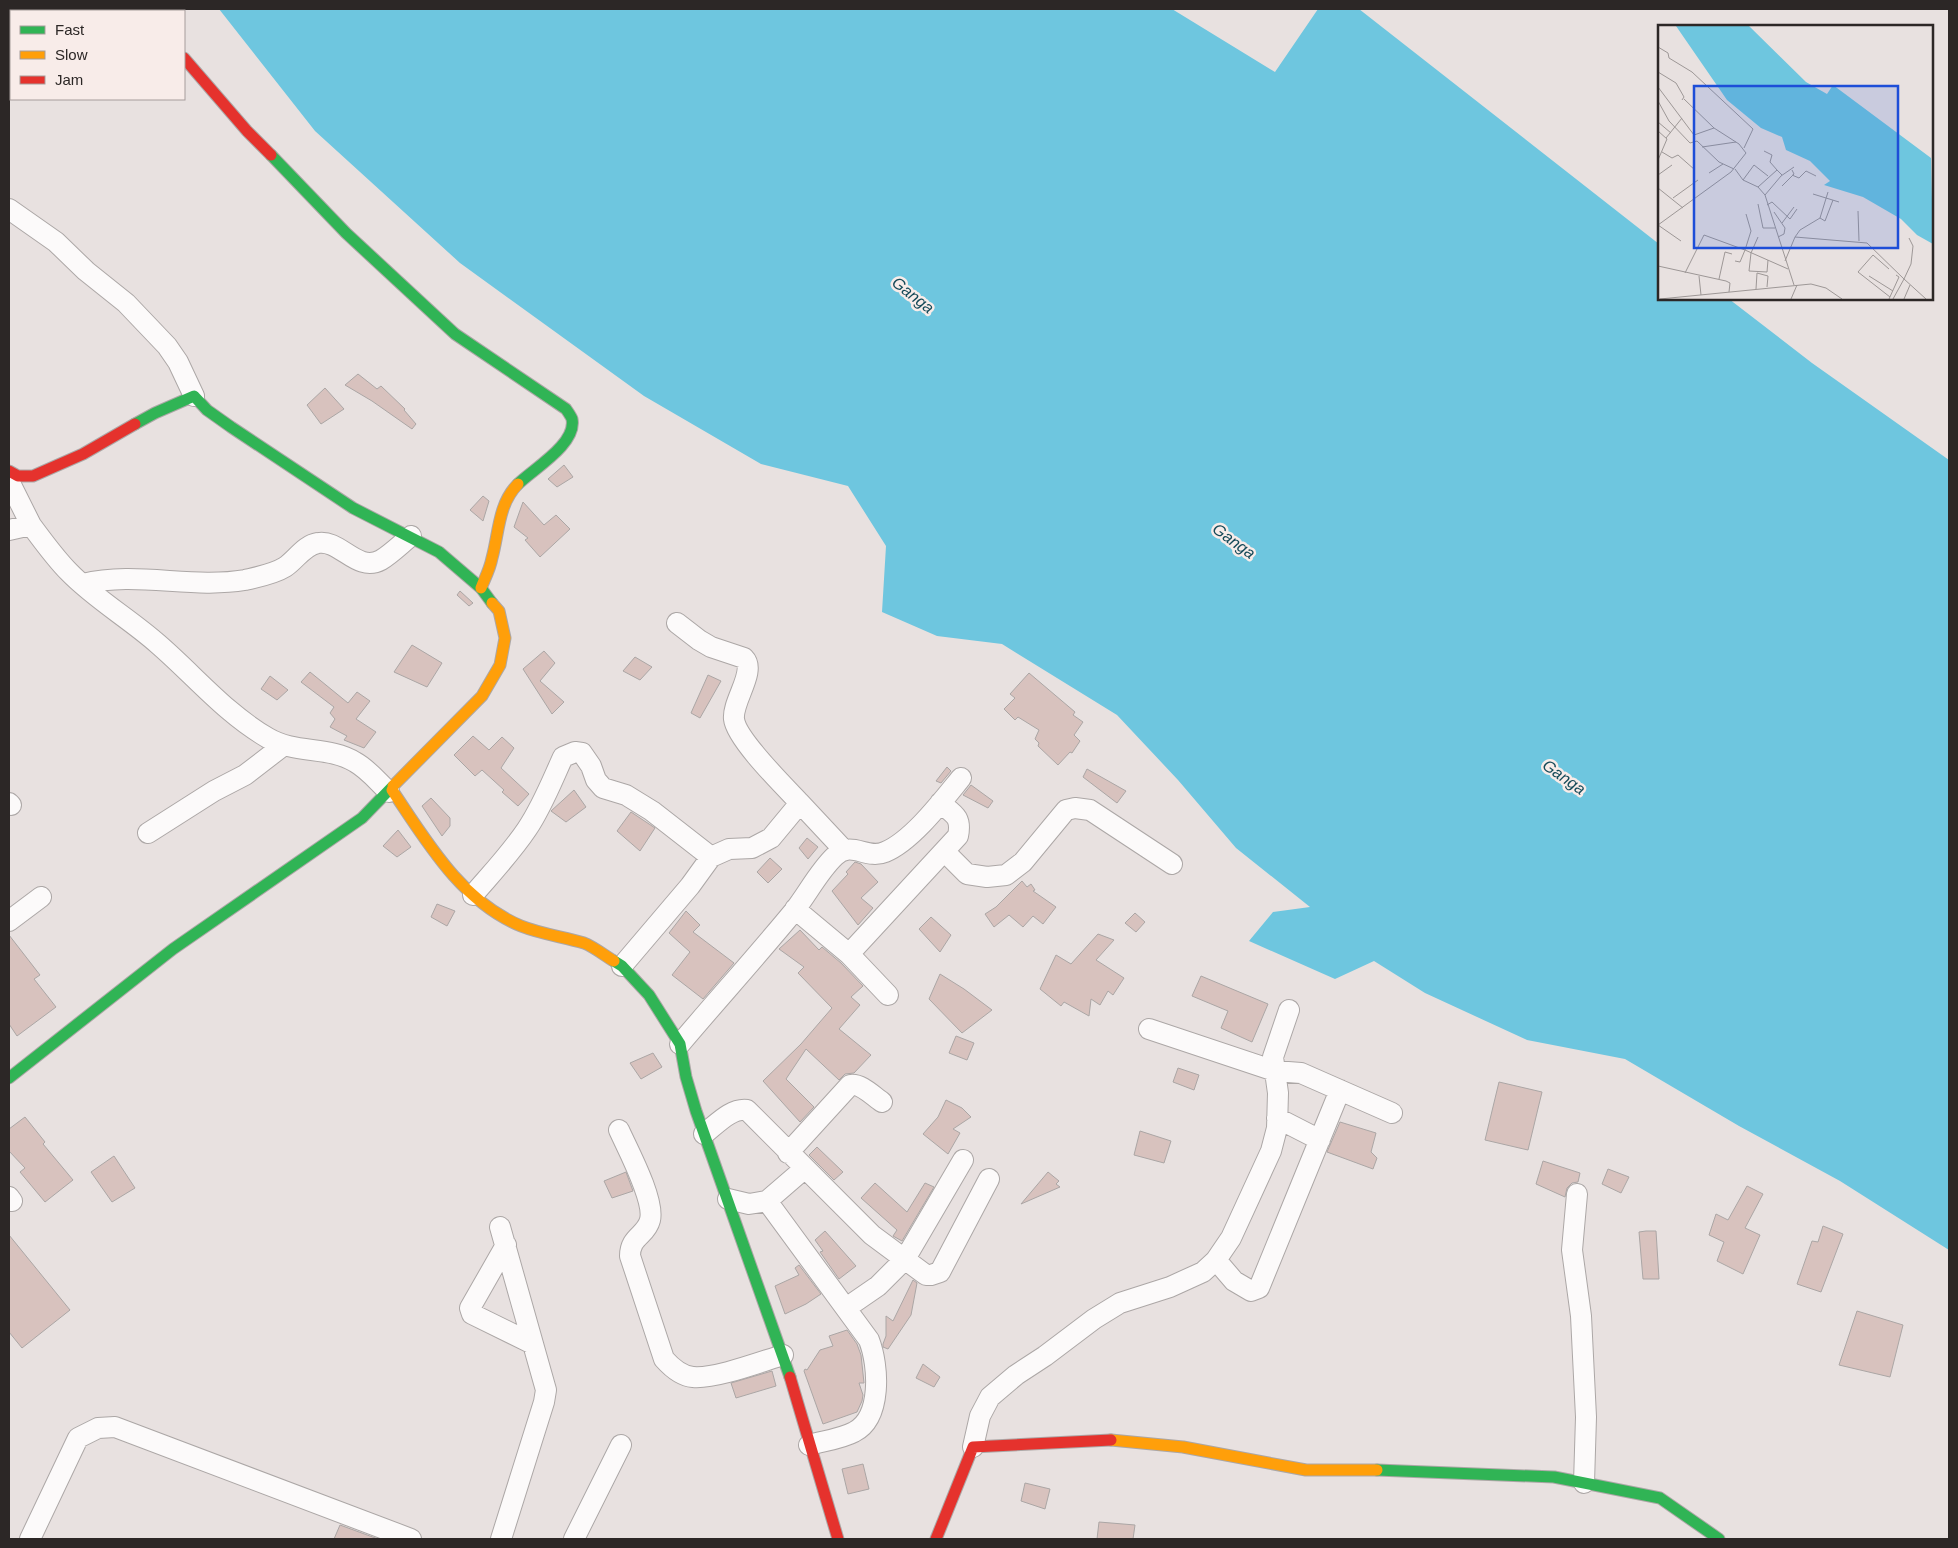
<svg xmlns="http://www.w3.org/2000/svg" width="1958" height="1548" font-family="Helvetica,sans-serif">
<rect width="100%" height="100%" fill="#e8e1e0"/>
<!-- water -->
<path fill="#6ec6df" d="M219 9H1172L1275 72 1318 9H1359L1659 244V299H1729L1812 363 1949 460V1250L1840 1181 1739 1126 1625 1059 1527 1040 1425 993 1374 961 1335 979 1249 941 1273 912 1310 907 1236 848 1178 780 1117 715 1002 644 937 636 882 612 886 546 848 486 761 464 644 396 460 263 315 131Z"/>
<!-- building -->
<path fill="#d8c2be" stroke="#aba6a5" d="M358 374 377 389 381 386 405 409 404 410 416 424 412 429 372 401 345 385Z
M325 388 344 409 321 424 307 405Z
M564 465 573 477 557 487 548 479Z
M483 496 489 501 483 521 470 510Z
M523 502 544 525 556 515 570 529 540 557 525 540 528 538 514 527Z
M460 591 473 603 469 606 457 595Z
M412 645 442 663 427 687 394 672Z
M544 651 555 663 540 681 564 702 552 714 523 669Z
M635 657 652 667 640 680 623 671Z
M310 672 348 703 357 692 370 701 356 719 376 732 364 748 344 740 347 736 330 727 335 719 330 713 334 707 301 682Z
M1029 673 1075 712 1073 715 1083 722 1074 735 1080 741 1072 753 1070 752 1058 765 1038 746 1039 743 1035 739 1039 730 1018 717 1015 720 1004 709 1015 698 1010 694Z
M708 675 721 681 700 718 691 713Z
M270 676 288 690 277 700 261 689Z
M473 736 489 750 502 737 514 748 501 768 529 794 518 806 502 792 504 790 482 770 475 776 454 755Z
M947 767 951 771 941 783 936 781Z
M1087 769 1126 791 1117 803 1083 777Z
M971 785 993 801 988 808 963 795Z
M574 790 586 807 566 822 551 811Z
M431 798 450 818V826L442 836 422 806Z
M631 812 655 828 640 851 617 831Z
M398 830 411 847 397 857 383 846Z
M807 838 818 847 808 859 799 848Z
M770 858 782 869 768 883 757 872Z
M855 862 861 864 878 882 861 898 873 908 858 925 832 891 848 874 846 872Z
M1022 881 1027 887 1031 884 1035 890 1033 891 1056 907 1043 924 1033 916 1023 927 1009 915 994 927 985 914 996 907Z
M437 904 455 911 447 926 431 917Z
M686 911 700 925 693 932 734 963 703 999 672 975 690 952 669 933Z
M1135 913 1145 922 1136 932 1125 923Z
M931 917 951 935 940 952 919 929Z
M800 930 819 950 822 947 841 963 863 986 851 997 860 1005 839 1029 871 1055 854 1073 845 1074 839 1080 806 1049 786 1079 814 1107 800 1122 763 1081 801 1044 832 1008 798 973 804 967 779 949Z
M1098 934 1114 940 1096 960 1124 978 1113 995 1108 991 1100 1005 1091 999 1089 1016 1064 1002 1061 1006 1040 989 1056 955 1071 964Z
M9 935 40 975 34 979 56 1007 17 1036 9 1024Z
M940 974 964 989 992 1010 962 1033 929 999Z
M1201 976 1268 1004 1252 1042 1221 1028 1228 1011 1192 996Z
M956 1036 974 1043 967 1060 949 1053Z
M653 1053 662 1067 641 1079 630 1063Z
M1178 1068 1199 1075 1194 1090 1173 1082Z
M1499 1082 1542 1092 1528 1150 1485 1140Z
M946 1100 962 1108 971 1117 953 1129 960 1133 948 1154 923 1134 938 1117Z
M25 1117 45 1142 43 1144 73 1180 45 1202 20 1172 25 1168 9 1151V1129Z
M1340 1122 1376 1133 1371 1152 1377 1158 1373 1169 1327 1152Z
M1140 1131 1171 1141 1164 1163 1134 1155Z
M817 1147 843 1172 834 1180 809 1155Z
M114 1156 135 1188 112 1202 91 1172Z
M1543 1161 1580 1173 1578 1182 1572 1183 1567 1188 1565 1197 1536 1184Z
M1608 1169 1629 1177 1621 1193 1602 1184Z
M626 1172 633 1191 612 1198 604 1181Z
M1048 1172 1059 1181 1056 1184 1060 1187 1021 1204Z
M875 1183 907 1212 925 1183 934 1187 902 1241 893 1236 897 1230 861 1198Z
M1747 1186 1763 1194 1745 1228 1760 1235 1743 1274 1717 1261 1724 1242 1709 1235 1716 1214 1728 1220Z
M1823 1226 1843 1234 1821 1292 1797 1284 1812 1241 1818 1242Z
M825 1231 856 1266 839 1279 820 1252 823 1251 815 1240Z
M1646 1231H1656L1659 1279H1643L1639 1232Z
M9 1235 70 1310 22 1348 9 1332Z
M799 1265 821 1294 806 1304 785 1314 775 1286 799 1275 795 1268Z
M913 1280 917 1283 911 1315 888 1349 883 1347V1344L886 1336V1316L893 1321Z
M1857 1311 1903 1325 1890 1377 1839 1365Z
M847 1330 857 1344 861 1355 864 1383H859L863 1395 862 1401 857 1412 823 1424 804 1371 805 1369 807 1370 820 1350 833 1346 829 1336Z
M923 1364 940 1377 934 1387 916 1378Z
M772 1371 776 1386 736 1398 731 1383Z
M863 1464 869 1489 848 1494 842 1469Z
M1025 1483 1050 1489 1045 1509 1021 1501Z
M1099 1522 1135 1525 1133 1539H1097Z
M340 1525 378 1539H334Z"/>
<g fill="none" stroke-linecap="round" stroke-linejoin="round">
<defs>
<path id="street" d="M140 9 143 11
M9 209 56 242 86 271 126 303 167 346 178 362 194 396
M9 481 31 525
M9 530 31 525C43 541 55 558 69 572 95 599 130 619 158 644 195 676 225 713 268 738 295 754 329 746 355 762 368 769 378 782 389 792
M83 584C136 571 191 589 245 580 258 577 274 574 285 567 296 560 304 545 318 543 340 539 357 573 381 560 391 554 401 544 411 536
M677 623 699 640 711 647 744 658C757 671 732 701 734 719 736 739 785 787 800 803
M9 803 11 805
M148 833 214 791 245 775 284 745
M945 852 967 874 987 877 1006 875 1023 862 1066 810 1075 808 1090 810 1172 864
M473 895C491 874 511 853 527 829 542 807 552 781 563 757L575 752 582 753 591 766 596 780 603 788 626 795 652 811 711 857
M795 909 849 954 888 995
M9 921 41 897
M849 954 958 836C962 817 954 814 940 803
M622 966 690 886 711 857 729 849 752 848 771 838 800 803 843 849
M1149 1029 1275 1071 1301 1073 1392 1113
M680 1044C718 999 757 956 794 911 808 893 819 871 835 856 852 840 866 860 885 852 912 841 943 800 961 778
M1277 1118 1320 1140
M619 1130C628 1150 655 1200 650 1220 646 1236 630 1236 630 1256L664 1359C672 1368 681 1376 693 1377 715 1379 760 1362 783 1355
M704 1134C717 1124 731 1108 747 1110L872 1235 926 1275H931L940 1272 989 1179
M788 1153 850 1085C861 1083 873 1096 882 1102
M1577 1194 1572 1250 1581 1316 1586 1417 1584 1483
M9 1197 12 1201
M728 1199 749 1204 767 1201 804 1169
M767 1201 869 1340C879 1366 882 1418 854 1432 841 1439 823 1441 809 1445
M500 1227 546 1390 544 1402 501 1539
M506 1245 470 1308 472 1314 533 1344
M1216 1260 1234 1281 1251 1291 1259 1288 1340 1090
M846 1308 878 1286 905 1259 963 1160
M973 1447 980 1416 990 1397 1016 1375 1045 1356 1094 1319 1120 1303 1170 1287 1203 1272 1216 1260 1231 1238 1271 1151 1277 1128 1278 1093 1273 1057 1289 1010
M30 1539 78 1438 98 1428 115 1427 411 1539
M574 1539 621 1445"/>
<path id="fast" d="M271 155 346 233 455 334 566 409C568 412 571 416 572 419 577 444 533 469 518 484
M135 424 155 413 194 396 207 410 231 427 353 508 439 552 481 588 492 603
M614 961 622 966 649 995 680 1044 686 1077 696 1111 790 1377
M9 1078 173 949 362 818 393 786
M1377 1470 1554 1477 1660 1498 1719 1539"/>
<path id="slow" d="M481 588C485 578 490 569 492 558 499 533 498 504 518 484
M393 786 482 696 500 665 505 638 499 611 492 603
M392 790C427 842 461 901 521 926 541 934 564 937 584 943 594 947 604 955 614 961
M1111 1440 1183 1447 1306 1470H1377"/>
<path id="jam" d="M184 58 247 131 271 155
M9 471 18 476H33L83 454 135 424
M790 1377 838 1539
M936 1539 973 1447 1111 1440"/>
</defs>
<!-- street casing -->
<use href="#street" stroke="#aca7a6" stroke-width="22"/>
<!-- fast casing -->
<use href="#fast" stroke="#aca7a6" stroke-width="13"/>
<!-- slow casing -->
<use href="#slow" stroke="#aca7a6" stroke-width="13"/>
<!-- jam casing -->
<use href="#jam" stroke="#aca7a6" stroke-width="13"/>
<!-- street -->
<use href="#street" stroke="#fcfafa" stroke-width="20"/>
<!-- fast -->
<use href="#fast" stroke="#30b455" stroke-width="11"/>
<!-- slow -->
<use href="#slow" stroke="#ff9f0a" stroke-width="11"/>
<!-- jam -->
<use href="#jam" stroke="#e5322d" stroke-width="11"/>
</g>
<g text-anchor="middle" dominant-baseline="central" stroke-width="5" stroke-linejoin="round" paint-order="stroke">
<!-- water labels -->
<g font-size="16" font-style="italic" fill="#154a59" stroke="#f8ece9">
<text transform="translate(913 295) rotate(38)">Ganga</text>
<text transform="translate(1234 541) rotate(36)">Ganga</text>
<text transform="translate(1564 777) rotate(35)">Ganga</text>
</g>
</g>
<!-- overview -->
<g transform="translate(1658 25)">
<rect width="275" height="275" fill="#e8e1e0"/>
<path d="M18 1H91L148 57 169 69 175 60 273 133 275 219 259 210 243 194 205 172 166 160 172 156 152 136 128 125 124 112 103 103 69 75Z" fill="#6ec6df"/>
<path fill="none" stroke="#9d9796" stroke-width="1" d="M0 22 10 28 11 33 34 47 95 104 86 123M0 47 18 58 26 72 24 75M0 62 36 110 56 103 81 119 88 128 73 147 0 200M26 74 56 103M0 76 11 96 32 118 39 116 61 137 76 144M0 97 13 108M0 106 9 114 0 135M8 113 24 93M44 122 78 117M106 126 114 130 112 137 119 145M4 127 14 133 20 130 37 145M77 144 85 155 100 162 107 170 136 260M51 148 65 139M0 150 14 140M134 150 141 153 148 146 158 151M85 155 96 140 110 151M124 161 136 149 134 145M100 162 119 145 124 150M0 163 25 183M155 169 181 177M107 170 123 151 136 142M15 173 40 155M100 179 105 203H117M109 180 114 177 132 194 139 184M200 186 201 216M116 187 127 203 126 209 120 212M162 193 167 196 175 175M124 198 136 182M0 200 23 216M100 212 93 228 91 246 109 247 110 235M137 212 142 205 162 193 170 167M251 213 255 221 253 239 246 254 268 274M77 236 82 237 87 225 130 244M127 236 137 212 209 218 246 254 235 274M0 241 68 256 72 258 71 267M231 244 215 230 200 247 232 272M27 248 46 210 87 225 93 206 88 189M41 251 43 270M211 251 235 266M61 254 67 227 74 229M98 264 99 248 110 251 109 262M2 274 153 259 168 263 184 274M133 274 139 260M231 274 241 252 238 250M246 274 252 260"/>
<path fill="#1d4ed8" fill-opacity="0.15" stroke="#1d4ed8" stroke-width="2.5" d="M36 61H240V223H36Z"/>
<rect width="275" height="275" fill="none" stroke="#2c2726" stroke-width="2.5"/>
</g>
<!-- border -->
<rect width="1958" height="1548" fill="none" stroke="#2c2726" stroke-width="20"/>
<!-- legend -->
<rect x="10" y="10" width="175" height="90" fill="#f8ece9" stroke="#a69d9b"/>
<rect x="20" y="26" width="25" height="8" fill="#30b455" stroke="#a69d9b"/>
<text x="55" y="35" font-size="15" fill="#2c2726">Fast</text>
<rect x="20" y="51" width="25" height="8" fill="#ff9f0a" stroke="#a69d9b"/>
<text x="55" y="60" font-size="15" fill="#2c2726">Slow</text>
<rect x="20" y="76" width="25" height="8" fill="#e5322d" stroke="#a69d9b"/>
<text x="55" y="85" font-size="15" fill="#2c2726">Jam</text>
</svg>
